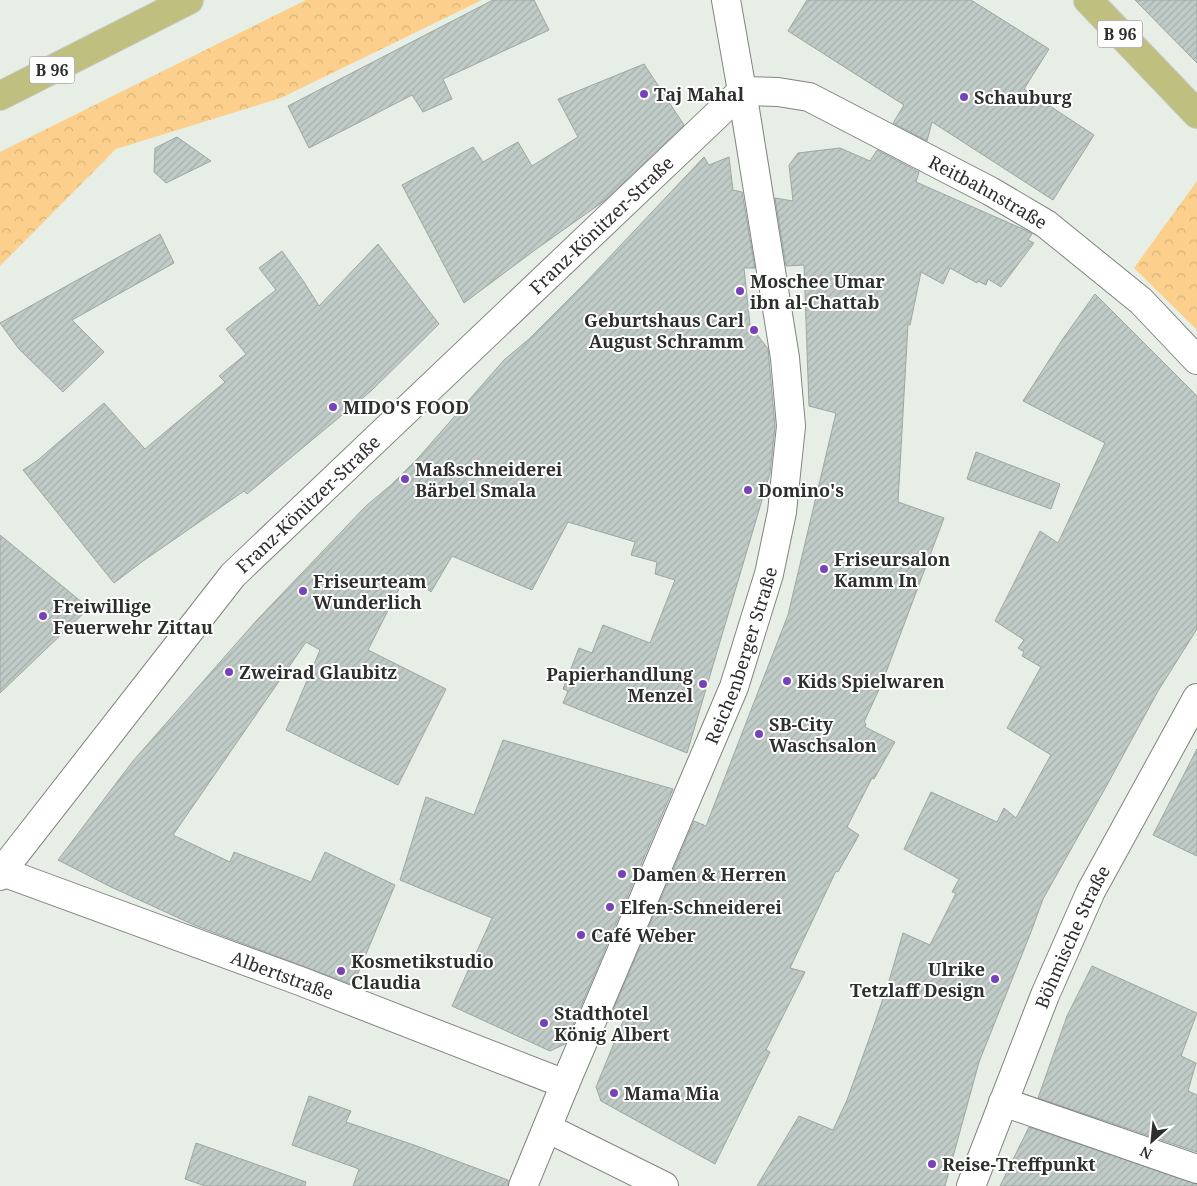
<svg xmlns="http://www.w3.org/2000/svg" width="1197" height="1186" font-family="'Noto Serif',serif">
<defs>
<pattern id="forest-crowns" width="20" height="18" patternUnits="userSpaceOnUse" patternTransform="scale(1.25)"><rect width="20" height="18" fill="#fcd08c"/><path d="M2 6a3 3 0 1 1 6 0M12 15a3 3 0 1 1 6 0" fill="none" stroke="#d8b379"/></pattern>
<pattern id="building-hatch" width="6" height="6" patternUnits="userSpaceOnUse" patternTransform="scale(1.25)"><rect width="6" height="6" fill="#c0cbc7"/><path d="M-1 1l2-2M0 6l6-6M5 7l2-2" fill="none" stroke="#a5afab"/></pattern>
</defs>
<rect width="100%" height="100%" fill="#e7eee6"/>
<!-- forest -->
<path fill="url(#forest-crowns)" d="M306 0H482L281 98 116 149 0 266V152Z
M1197 181V330L1134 268Z"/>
<!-- building -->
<path fill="url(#building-hatch)" stroke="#9ca7a3" d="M493 0H534L549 30 443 79 452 99 423 112 412 95 309 148 288 106Z
M807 0H971L1049 49 1024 89 1094 135 1053 200 932 122 927 141 893 123 904 105 788 31Z
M1135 0H1197V63Z
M644 64 684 125 604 201 535 250 464 303 402 185 473 147 483 162 518 142 532 166 578 137 558 99Z
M177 137 211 161 166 183 154 172 155 148Z
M840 148 870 161 877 150 919 172 916 182 1025 230 1032 234 1028 240 1034 243 1001 287 988 279 986 285 978 281 977 283 950 268 943 284 921 272 910 325 908 324 898 502 944 518 882 683 864 722 866 724 865 727 895 742 874 779 872 778 847 827 859 835 838 872 836 871 790 968 805 972 766 1050 770 1052 715 1164 601 1101 596 1087 626 1014 608 1022 694 821 706 826 788 615 836 413 809 406 804 265 786 266 775 198 793 201 789 165 798 153Z
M704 157 709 165 729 157 733 190 742 192 755 268H744L750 325 768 349 775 426 770 473 687 753 563 703 568 691 563 689 579 648 592 653 603 625 650 643 675 580 655 574 657 562 631 555 635 542 568 522 532 590 452 556 431 592 407 573 368 650 446 689 398 785 286 730 320 650 306 642 173 835 230 862 234 852 311 882 325 852 395 885 353 985 194 925 111 887 58 860 133 761 257 620 366 506 391 485 419 457 504 360 529 339 585 283Z
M160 234 174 263 72 320 104 352 63 392 19 349 0 323Z
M378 244 439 324 371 391 247 494 244 491 143 561 114 583 23 470 38 460 104 403 145 449 225 382 219 376 246 354 226 329 276 290 259 268 282 251 304 282 319 306Z
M1095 294 1197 396V629L1158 691 1107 785 1043 899 1031 932 979 1062 945 1186H757L799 1116 833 1130 847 1100 873 1028 889 981 903 933 930 945 956 893 952 892 959 879 904 849 931 792 997 822 1004 808 1016 818 1051 755 1007 728 1041 667 1022 656 1024 652 1018 648 1024 640 995 621 1040 531 1058 543 1105 443 1023 401 1062 340Z
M976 452 1060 484 1051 509 967 479Z
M0 535 89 608 0 693Z
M503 740 673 789 565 1044 550 1051 452 1006 492 918 400 880 426 797 474 815Z
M1197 749V856L1153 835Z
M1092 966 1197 1013 1181 1056 1196 1063 1188 1091 1197 1095V1152L1038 1098 1067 1016Z
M309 1096 351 1111 346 1122 414 1145 508 1180V1186H353L359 1169 292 1145Z
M1029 1127 1197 1184V1186H1000Z
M196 1143 306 1182 305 1186H205L185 1179Z"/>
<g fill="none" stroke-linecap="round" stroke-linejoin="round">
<defs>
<g id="minor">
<path id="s1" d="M742 91 778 92 809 97 990 191 1046 224 1141 301 1197 360"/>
<path id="s2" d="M0 871 300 981 565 1084"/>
<path id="s3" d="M0 876 2 871 233 575 742 91"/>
<path d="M1003 1102 1197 1169"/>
<path d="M547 1128 664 1186"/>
<path id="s4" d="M523 1186 565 1084 734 687 769 574 782 512 791 426 785 358 742 91 726 0"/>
<path id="s5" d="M971 1186 1045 995 1091 891 1197 698"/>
</g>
<path id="primary" d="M1088 0 1197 114
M0 96 189 0"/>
</defs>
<!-- minor casing -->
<use href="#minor" stroke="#7f857e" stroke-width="30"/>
<!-- primary casing -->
<use href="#primary" stroke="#c8c9c8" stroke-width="30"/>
<!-- minor -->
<use href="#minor" stroke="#fff" stroke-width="28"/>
<!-- primary -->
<use href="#primary" stroke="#bfc080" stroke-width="28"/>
</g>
<!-- markers -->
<g fill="#7742b9" stroke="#fff" stroke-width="2">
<circle cx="644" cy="94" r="5"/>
<circle cx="964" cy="97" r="5"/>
<circle cx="740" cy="291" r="5"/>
<circle cx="754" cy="330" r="5"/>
<circle cx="333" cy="407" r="5"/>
<circle cx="405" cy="479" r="5"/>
<circle cx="748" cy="490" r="5"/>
<circle cx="824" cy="569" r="5"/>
<circle cx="303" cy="591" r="5"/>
<circle cx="43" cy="616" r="5"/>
<circle cx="229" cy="672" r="5"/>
<circle cx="787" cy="681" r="5"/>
<circle cx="703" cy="684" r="5"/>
<circle cx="759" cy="734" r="5"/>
<circle cx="622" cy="874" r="5"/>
<circle cx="610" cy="907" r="5"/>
<circle cx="581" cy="935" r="5"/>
<circle cx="341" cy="971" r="5"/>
<circle cx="995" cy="979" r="5"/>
<circle cx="544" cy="1023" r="5"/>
<circle cx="614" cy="1093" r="5"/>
<circle cx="932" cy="1164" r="5"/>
</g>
<g text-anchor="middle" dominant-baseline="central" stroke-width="4" stroke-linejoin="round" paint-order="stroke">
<!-- shield labels -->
<g fill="#fff" stroke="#6b6d6b" stroke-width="1">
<rect x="1097.5" y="20.5" width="45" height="27" rx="4"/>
<rect x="29.5" y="56.5" width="45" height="27" rx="4"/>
</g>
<g font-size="16" font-weight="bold" fill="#2c2f2c">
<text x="1120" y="34">B 96</text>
<text x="52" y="70">B 96</text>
</g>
<!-- poi labels -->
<g font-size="18" font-weight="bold" fill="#2c2f2c" stroke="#fff" text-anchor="start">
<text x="654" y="94">Taj Mahal</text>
<text x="974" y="97">Schauburg</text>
<text x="750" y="281">Moschee Umar<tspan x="750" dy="21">ibn al-Chattab</tspan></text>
<text x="744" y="320" text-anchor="end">Geburtshaus Carl<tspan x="744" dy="21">August Schramm</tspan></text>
<text x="343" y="407">MIDO'S FOOD</text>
<text x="415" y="469">Maßschneiderei<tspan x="415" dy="21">Bärbel Smala</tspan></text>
<text x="758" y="490">Domino's</text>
<text x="834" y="559">Friseursalon<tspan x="834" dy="21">Kamm In</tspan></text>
<text x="313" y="581">Friseurteam<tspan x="313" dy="21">Wunderlich</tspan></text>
<text x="53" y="606">Freiwillige<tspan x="53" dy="21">Feuerwehr Zittau</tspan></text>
<text x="239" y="672">Zweirad Glaubitz</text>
<text x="693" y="674" text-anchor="end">Papierhandlung<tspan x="693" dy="21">Menzel</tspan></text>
<text x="797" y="681">Kids Spielwaren</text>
<text x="769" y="724">SB-City<tspan x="769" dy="21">Waschsalon</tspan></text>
<text x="632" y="874">Damen &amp; Herren</text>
<text x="620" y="907">Elfen-Schneiderei</text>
<text x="591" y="935">Café Weber</text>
<text x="351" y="961">Kosmetikstudio<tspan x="351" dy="21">Claudia</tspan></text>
<text x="985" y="969" text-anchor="end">Ulrike<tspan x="985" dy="21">Tetzlaff Design</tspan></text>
<text x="554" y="1013">Stadthotel<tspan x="554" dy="21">König Albert</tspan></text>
<text x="624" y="1093">Mama Mia</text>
<text x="942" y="1164">Reise-Treffpunkt</text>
</g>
<!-- street labels -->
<g font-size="18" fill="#2c2f2c" stroke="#fff">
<text stroke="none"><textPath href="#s1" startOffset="270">Reitbahnstraße</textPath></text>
<text stroke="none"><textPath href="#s3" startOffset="889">Franz-Könitzer-Straße</textPath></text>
<text stroke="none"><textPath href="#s3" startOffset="484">Franz-Könitzer-Straße</textPath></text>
<text stroke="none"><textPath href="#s4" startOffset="574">Reichenberger Straße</textPath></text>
<text stroke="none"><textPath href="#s5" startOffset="269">Böhmische Straße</textPath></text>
<text stroke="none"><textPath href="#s2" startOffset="301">Albertstraße</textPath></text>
</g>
</g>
<!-- north arrow -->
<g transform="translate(1152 1141) rotate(207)" stroke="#ffffff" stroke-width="4" paint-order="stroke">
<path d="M0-4L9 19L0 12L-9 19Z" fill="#2c2f2c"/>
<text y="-8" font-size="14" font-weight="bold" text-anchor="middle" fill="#2c2f2c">N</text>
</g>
</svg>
